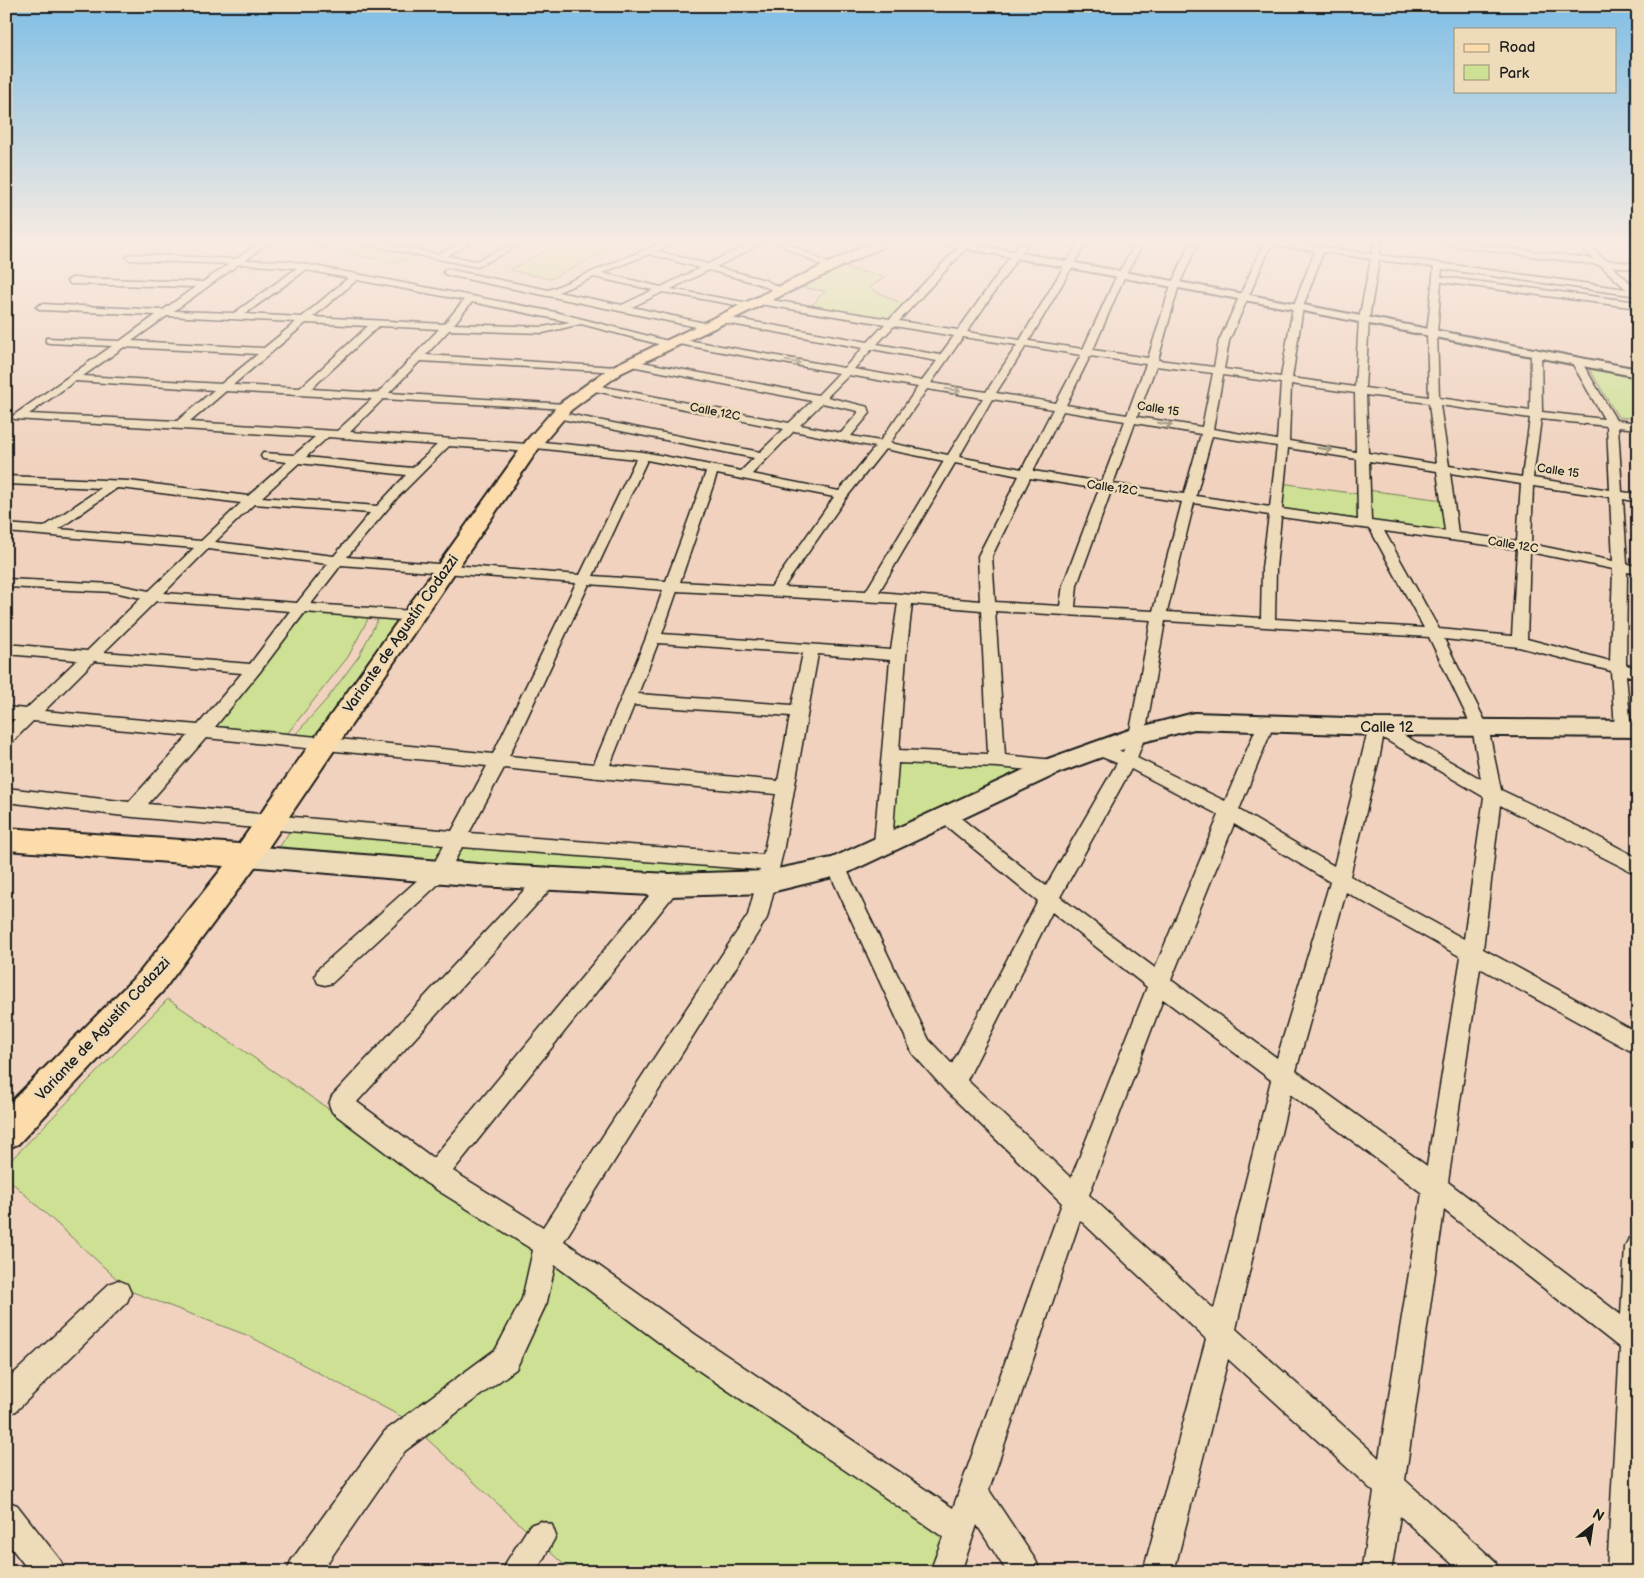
<svg xmlns="http://www.w3.org/2000/svg" width="1644" height="1578" font-family="'Balsamiq Sans',sans-serif">
<rect width="100%" height="100%" fill="#f0d2bf"/>
<filter id="ink" filterUnits="userSpaceOnUse"><feTurbulence type="fractalNoise" baseFrequency=".02" numOctaves="2"/><feDisplacementMap in="SourceGraphic" scale="10" xChannelSelector="R" yChannelSelector="G"/><feConvolveMatrix kernelMatrix="1 2 1 2 8 2 1 2 1" color-interpolation-filters="sRGB"/></filter>
<g filter="url(#ink)">
<!-- green -->
<path fill="#cde094" stroke="#747e58" d="M296 243H359L416 255 398 263Z
M560 243H609L615 247 550 279 510 270Z
M841 267 885 277 869 288 905 305 889 319 810 307 825 291 799 287Z
M1588 367 1638 377V419L1618 417Z
M1281 483 1358 494 1359 519 1279 509Z
M1367 490 1443 500 1447 534 1371 522Z
M308 611 369 617 348 657 287 734 209 728Z
M379 617 402 618 318 739 293 737 327 699 359 656Z
M896 760 1034 768 890 833Z
M293 826 450 842 437 863 277 851Z
M463 843 764 866 761 877 671 878 452 865Z
M168 999 333 1112 427 1184 536 1249 525 1299 500 1351 406 1419 249 1336 130 1291 6 1177V1165Z
M556 1261 943 1537 929 1572H572L426 1438 515 1368 547 1305Z"/>
<g fill="none" stroke-linecap="round" stroke-linejoin="round">
<defs>
<path id="minor" d="M259 243H268L246 260 288 261 555 312 672 342 673 339 676 338 844 368 863 348 720 322 715 319 720 316 868 342 885 324 759 304 754 301 759 298 890 319 962 243H971L899 321 958 330 1020 243H1028L967 332 1020 340 1078 243H1086L1029 341 1083 349 1117 275 1136 243H1144L1125 275 1093 350 1148 358 1171 285 1190 243H1198L1179 285 1158 360 1214 367 1219 341 1264 243H1292L1372 254 1374 243H1382L1380 255 1626 289 1600 265 1447 245 1443 243H1467L1594 259 1577 243H1586L1605 260 1638 264V270L1612 266 1638 290V296L1442 269 1441 277 1638 302V308L1441 282 1437 333 1439 398 1530 411 1531 352 1536 349 1541 352 1542 412 1604 419 1571 361 1576 358 1581 361 1616 420 1638 423V429L1618 427 1622 492 1638 494V502L1623 499 1627 564 1638 566V574L1627 572 1626 665 1638 668V678L1626 675 1631 729 1629 733 1623 735 1617 733 1615 729 1611 671 1519 647 1444 639 1488 727 1501 790 1587 831 1638 858V875L1500 805 1483 949 1638 1033V1055L1480 968 1448 1182 1621 1315 1625 1247 1629 1238 1638 1234 1637 1572H1607L1620 1348 1444 1210 1405 1480 1495 1561 1499 1572H1461L1400 1516 1391 1572H1361L1374 1492 1228 1359 1174 1572H1143L1206 1339 1080 1220 989 1490 1036 1561 1040 1572H1007L977 1525 961 1572H930L943 1537 676 1355 555 1265 547 1302 516 1369 405 1451 321 1572H287L291 1561 385 1431 496 1349 522 1299 533 1250 426 1183 332 1112 329 1104 332 1096 541 872 548 870 555 872 558 878 555 884 357 1102 433 1158 663 879 670 877 677 879 680 885 677 891 453 1171 543 1227 748 915 760 870 462 847 446 877 332 983 325 985 318 983 315 976 318 969 432 867 444 845 133 817 6 802V788L129 802 188 736 33 721 12 742 6 744V728L15 719H6V707L26 709 77 660 6 654V644L87 651 141 598 114 592 6 587V579L114 584 149 591 194 548 6 532V524L44 527 101 488 6 484V476L129 481 248 496 287 462 263 459 261 456 263 453 294 455 315 437 14 419 12 417 14 415 112 346 49 343 46 342V338L120 341 156 315 41 310 36 307 41 304 163 310 195 287 71 284 67 281 71 278 203 282 229 264 130 260 126 257 130 254 236 259ZM1271 245 1315 251 1293 307 1281 377 1224 369 1229 341ZM1323 252 1371 259 1359 319 1355 387 1292 378 1303 307ZM1379 260 1434 267 1427 333 1429 397 1365 388 1369 319ZM239 264 297 268 234 313 174 311ZM306 270 348 278 302 317 245 314ZM357 280 464 300 444 324 313 317ZM472 302 570 322 543 327 454 324ZM167 316 296 322 264 348 132 341ZM306 323 368 326 300 388 233 385ZM581 324 669 347 672 346 673 343 839 373 818 395 631 360 626 363 631 366 812 401 789 423 590 384 585 387 590 390 784 429 760 452 557 412 551 415 557 418 754 458 741 471 643 452 533 441 527 444 350 432 383 399 569 409 570 407 565 404 389 393 420 361 620 372 621 370 616 367 426 355 449 330 543 333ZM379 326 439 329 378 393 311 389ZM894 326 954 336 940 355 877 344ZM963 337 1017 345 986 392 931 383ZM1026 346 1081 355 1056 403 996 393ZM124 347 258 354 221 384 83 376ZM872 349 937 361 922 381 854 369ZM1090 356 1146 364 1127 415 1066 405ZM1156 366 1213 373 1202 427 1137 417ZM849 375 918 387 880 441 851 436 870 413 868 407 827 397ZM1223 375 1281 383 1277 440 1213 429ZM75 381 214 390 177 421 29 414ZM1291 384 1355 393 1356 452 1289 441ZM927 389 983 398 948 455 890 443ZM226 391 372 399 337 431 190 422ZM1366 395 1429 403 1436 464 1368 453ZM992 399 1053 409 1022 469 959 457ZM822 403 858 411V413L841 433 800 425ZM1440 405 1530 418 1522 477 1449 466ZM1063 411 1125 421 1102 482 1033 471ZM1541 419 1607 426 1610 490 1533 478ZM1135 423 1201 434 1184 494 1113 484ZM794 431 875 447 839 491 752 474ZM1212 436 1277 446 1270 507 1196 496ZM328 437 437 445 412 468 306 457ZM449 446 530 452 536 448 636 459 580 575 347 557 397 498ZM1288 448 1357 459 1358 520 1282 509ZM885 449 944 461 866 591 784 587 846 498ZM647 460 706 472 666 581 593 576ZM1369 461 1437 471 1445 531 1371 521ZM299 463 406 475 377 506 262 497ZM955 463 1019 476 978 556 980 601 879 592ZM1450 473 1521 484 1517 541 1458 533ZM717 474 834 497 771 587 680 582ZM1030 478 1099 489 1063 585 1060 606 995 602 992 556ZM1533 486 1610 497 1613 561 1531 544ZM117 488 129 489 241 503 201 541 59 529ZM1111 491 1182 502 1153 611 1075 607 1077 585ZM1194 503 1269 515 1262 568 1261 618 1167 612ZM254 504 370 513 334 556 215 542ZM1281 517 1370 529 1424 628 1275 619 1276 568ZM1384 531 1517 549 1512 636 1439 629ZM208 549 328 564 297 603 164 593ZM1530 552 1613 569 1610 661 1527 639ZM341 565 576 583 493 754 215 727 259 673 305 612 414 621 419 619 421 616 419 613 414 611 311 604ZM589 584 663 590 646 638 594 764 509 756ZM677 591 898 603 891 650 662 634ZM156 601 290 611 250 664 104 652ZM912 604 981 610 988 754 899 750 906 656ZM995 611 1151 620 1129 736 1123 752 1100 744 1094 746 1092 750 1094 754 1117 763 1046 886 952 811 946 809 940 811 937 816 940 821 1038 901 952 1064 929 1040 843 862 836 859 829 862 827 867 913 1054 946 1091 1062 1203 953 1508 696 1335 564 1241 767 918 783 852 818 654 890 660 874 844 876 849 883 851 890 849 892 844 898 763 997 767 1053 772 1059 770 1062 766 1059 762 1053 760 1005 755ZM1165 621 1429 637 1472 727 1481 779 1382 723 1376 721 1370 723 1334 866 1239 810 1274 724 1272 720 1266 718 1260 720 1258 724 1225 801 1137 758 1145 736ZM658 643 803 653 792 705 638 694ZM94 661 242 673 198 725 44 711ZM634 705 790 716 778 781 610 765ZM206 738 487 766 452 831 148 804ZM1383 738 1484 797 1464 939 1350 876 1380 755ZM504 768 599 778 776 794 763 855 469 833ZM1131 769 1219 815 1155 968 1060 897ZM1234 824 1330 882 1277 1058 1171 980ZM1346 892 1461 957 1427 1166 1296 1071ZM1052 912 1147 987 1071 1178 967 1080ZM1163 999 1271 1080 1214 1309 1089 1195ZM1290 1094 1422 1193 1379 1458 1236 1329Z
M365 243H382L438 254 460 243H470L447 256 476 261 514 243H524L477 267 369 245Z
M661 243H672L657 251 707 264 752 243H763L716 267 765 280 786 291 785 293H779L759 284 709 270 671 289 749 303 752 304V308L663 292 632 307 709 324 711 326 706 329 447 275 443 272 447 269 549 290ZM649 254 700 268 661 287 602 273ZM594 277 653 290 622 305 558 292Z
M777 243H788L835 267 828 269Z
M118 1280 127 1284 131 1293 127 1302 16 1411 6 1415V1381L109 1284Z
M6 1501 17 1505 61 1561 65 1572H30L6 1541Z
M541 1521 552 1525 556 1536 536 1572H503L507 1561 530 1525Z"/>
<path id="tertiary" d="M946 243H967L1298 304 1638 369V377L1298 310 951 246Z"/>
<path id="secondary" d="M1194 713 1376 719 1638 721V737L1376 735 1194 729 1143 742 1061 772 845 874 767 893 670 896 479 886 247 866 238 863 234 856 238 849 247 846 479 864 670 874 767 871 832 858 1045 760 1129 730Z"/>
<path id="primary" d="M870 243H886L884 246 621 373 571 410 539 448 257 864 162 992 18 1144 6 1149V1107L140 972 224 866 6 850V828L239 844 527 440 559 404 611 367Z"/>
</defs>
<!-- minor casing -->
<use href="#minor" stroke="#1c1c1c" stroke-width="3"/>
<!-- tertiary casing -->
<use href="#tertiary" stroke="#1c1c1c" stroke-width="4"/>
<!-- secondary casing -->
<use href="#secondary" stroke="#1c1c1c" stroke-width="4"/>
<!-- primary casing -->
<use href="#primary" stroke="#1c1c1c" stroke-width="4"/>
<!-- minor -->
<use href="#minor" fill="#eedbb9" fill-rule="evenodd"/>
<!-- tertiary -->
<use href="#tertiary" fill="#eedbb9" fill-rule="evenodd"/>
<!-- secondary -->
<use href="#secondary" fill="#eedbb9" fill-rule="evenodd"/>
<!-- primary -->
<use href="#primary" fill="#fddcac" fill-rule="evenodd"/>
</g>
<!-- one-way arrows -->
<defs><path id="oneway-shaft" d="M-6 0H5M1.5-3L5.5 0L1.5 3" fill="none" stroke-width="1.6" stroke-linecap="round" stroke-linejoin="round" transform="scale(1.25)"/></defs>
<g stroke="#908572">
<use href="#oneway-shaft" transform="translate(793 362) rotate(10)"/>
<use href="#oneway-shaft" transform="translate(953 390) rotate(9)"/>
<use href="#oneway-shaft" transform="translate(1165 424) rotate(9)"/>
<use href="#oneway-shaft" transform="translate(1325 449) rotate(8)"/>
</g>
</g>
<!-- sky -->
<linearGradient id="sky" x2="0" y2="1"><stop stop-color="#7fbee5"/><stop offset="0.52" stop-color="#f8ebe2"/><stop offset="1" stop-color="#f8ebe2" stop-opacity="0"/></linearGradient>
<rect width="1644" height="464" fill="url(#sky)"/>
<g text-anchor="middle" dominant-baseline="central" stroke-width="5" stroke-linejoin="round" paint-order="stroke">
<!-- far-street labels -->
<g font-size="12" fill="#1c1c1c" stroke="#eedbb9">
<text transform="translate(1158 409) rotate(9)">Calle 15</text>
<text transform="translate(715 412) rotate(11)">Calle 12C</text>
<text transform="translate(1558 471) rotate(8)">Calle 15</text>
<text transform="translate(1112 488) rotate(8)">Calle 12C</text>
<text transform="translate(1513 545) rotate(9)">Calle 12C</text>
</g>
<!-- street labels -->
<g font-size="15" fill="#1c1c1c" stroke="#eedbb9">
<text transform="translate(401 634) rotate(-55)">Variante de Agustín Codazzi</text>
<text x="1387" y="727">Calle 12</text>
<text transform="translate(103 1029) rotate(-47)">Variante de Agustín Codazzi</text>
</g>
</g>
<!-- margin -->
<rect width="1644" height="1578" fill="none" stroke="#eedbb9" stroke-width="25"/>
<rect x="12" y="12" width="1619" height="1553" fill="none" stroke="#1c1c1c" stroke-width="2" filter="url(#ink)"/>
<!-- legend -->
<rect x="1454" y="28" width="162" height="65" fill="#eedbb9" stroke="#9a8f7a"/>
<rect x="1464" y="44" width="25" height="8" fill="#fddcac" stroke="#9a8f7a"/>
<text x="1499" y="52" font-size="15" fill="#1c1c1c">Road</text>
<rect x="1464" y="65" width="25" height="15" fill="#cde094" stroke="#9a8f7a"/>
<text x="1499" y="78" font-size="15" fill="#1c1c1c">Park</text>
<!-- north arrow -->
<g transform="translate(1592 1526) rotate(30)" stroke="#eedbb9" stroke-width="4" paint-order="stroke">
<path d="M0-4L9 19L0 12L-9 19Z" fill="#1c1c1c"/>
<text y="-8" font-size="14" font-weight="bold" text-anchor="middle" fill="#1c1c1c">N</text>
</g>
</svg>
